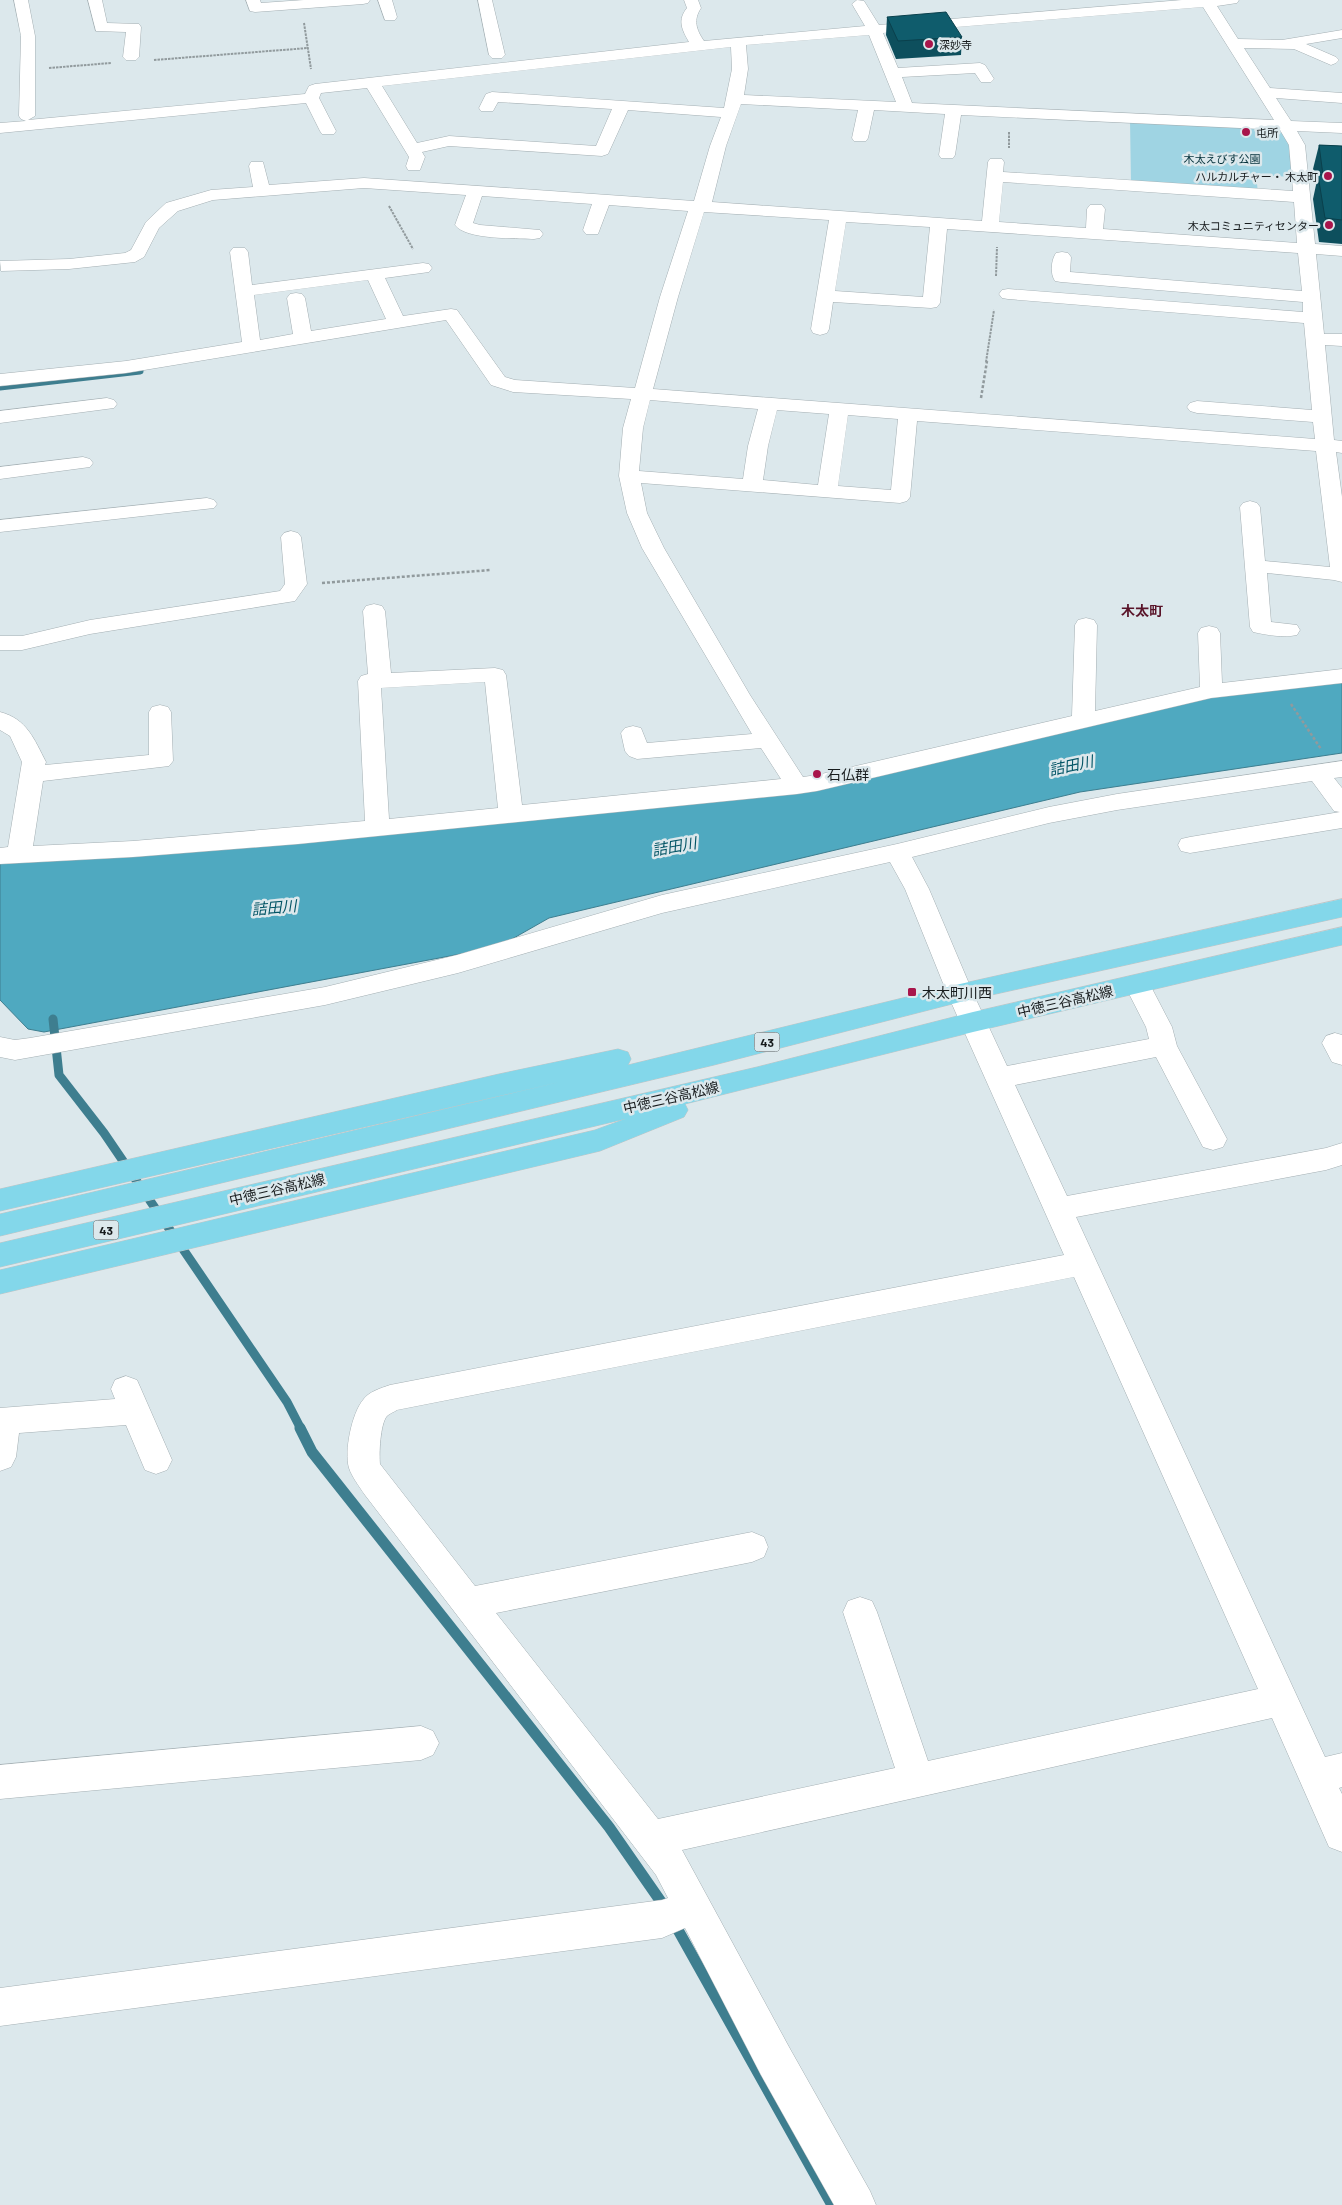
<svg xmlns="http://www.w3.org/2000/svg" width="1342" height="2205" font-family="Barlow,'Noto Sans JP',sans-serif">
<rect width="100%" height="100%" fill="#dce8ec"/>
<!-- green -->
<path fill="#9fd4e3" d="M1130 120 1282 128 1289 146 1292 177 1256 175 1258 193 1131 184Z"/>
<!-- water -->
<path fill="#4fa9c0" stroke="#3e7e8f" d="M1342 681V753L1080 792 549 918 498 947 44 1032 28 1029 0 1000V860L817 788 1215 696Z"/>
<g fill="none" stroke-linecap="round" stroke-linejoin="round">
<!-- stream-far2 -->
<path stroke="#3e7e8f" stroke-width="7" d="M0 387 140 371"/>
<!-- stream-far1 -->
<path stroke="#3e7e8f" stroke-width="9" d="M53 1019 59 1075 104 1133 287 1402 301 1429"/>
<!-- stream -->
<path stroke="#3e7e8f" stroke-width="11" d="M300 1428 312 1452 609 1827 666 1909
M673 1921 832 2205"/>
<defs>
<path id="minor" d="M14 0H28L35 36V116L28 120 305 94 309 86 315 84 689 42C682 30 677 20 687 8L684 0H698L701 8C693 20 696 29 704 41L865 26 852 4 857 0 864 1 879 25 1182 0H1239L1237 3 1217 6 1238 39 1282 40 1342 30V38L1306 44 1336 57 1339 60 1336 63 1331 65 1294 49 1244 48 1270 88 1342 93V103L1276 98 1291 121 1342 123V133L1297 131 1305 145 1315 244 1342 246V256L1316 254 1324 334H1342V346L1325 345 1334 440 1342 441V453L1336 452 1342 497V582L1334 580 1267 573 1271 622 1297 625 1300 630 1297 635C1283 638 1267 635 1253 632L1250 627 1240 507 1243 503 1250 501 1257 503 1260 507 1265 561 1330 567 1316 451 917 421 910 497 907 501 900 503 641 483 647 513 664 548 750 695 803 777 817 775 1072 716 1075 625 1078 620 1086 618 1094 620 1097 625 1095 711 1200 687 1198 633 1201 628 1209 626 1217 628 1220 633 1222 683 1342 669V683L1211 698 817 791 797 794 298 844 133 857 0 864V848L8 847 22 762 10 736 0 730V712C27 719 34 739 46 762L45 765 149 755V712L152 707 160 705 168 707 171 712 173 761 169 766 43 781 33 846 133 841 365 821 358 681 361 676 368 674 363 611 366 606 374 604 382 606 385 611 391 673 495 668 503 670 506 675 522 805 781 779 761 748 637 759 629 756 625 751 621 733 625 728 633 726 641 728 647 743 752 734 642 548 627 513 619 476 623 428 631 399 513 392 491 385 446 320 126 373 0 386V374L126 361 242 342 230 252 233 248H245L248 252 252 285 423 263 429 264 432 268 429 272 385 278 403 316 451 309 457 310 505 377 515 380 635 388 660 297 688 211 609 205 598 234H586L583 230 592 204 482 196 473 223 480 225 540 230 543 234 540 238 534 239C516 238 466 240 455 225L466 195 364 188 213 200 178 211 159 228 144 257 135 262 69 269 1 271 0 261 69 259 125 253 131 250 146 222 166 203 211 190 253 187 249 166 251 162H263L269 185 364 178 694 201 710 146 721 117 628 110 608 154 602 156 449 146 422 152 425 157 420 170H408L406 166 409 157 367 88 321 93 319 98 336 131 334 134H322L320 131 306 103 0 133V123L26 121 21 119 19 116 21 36ZM1203 7 1274 120 912 103 902 77 975 73 981 82H991L994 79 985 65 980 63 898 68 883 33ZM869 35 896 102 744 95 748 69 746 45ZM731 47 732 69 724 108 492 92 486 94 479 108 481 111H493L498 102 612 109 596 146 449 136 417 143 382 86ZM741 104 858 110 852 138 854 141H866L868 138 874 110 945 114 939 155 941 158H953L955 155 961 115 1280 130 1289 145 1293 191 1003 172 1004 162 1002 159H990L988 162 982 221 712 202 726 146ZM1003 182 1294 202 1297 243 1103 229 1105 209 1102 205H1090L1087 209 1086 228 999 222ZM704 212 829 220 811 329 813 333 820 335 827 333 829 329 833 302 931 308 937 307 940 303 947 229 1298 253 1302 291 1070 272 1071 257 1068 253 1062 252 1056 253C1051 260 1050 274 1055 281L1061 282 1303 302V312L1008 289 1002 290 999 294 1002 298 1008 299 1304 323 1312 410 1197 401 1190 403 1187 407 1190 411 1197 413 1313 422 1315 439 653 389 678 297ZM846 222 930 227 923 297 835 291ZM368 280 386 319 311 331 305 298 302 294 296 293 290 294 287 298 293 334 260 340 254 295ZM650 400 758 409 748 446 743 479 639 471 643 428ZM777 410 829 414 818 485 763 480 768 446ZM848 415 898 419 891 490 838 486ZM485 682 498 808 389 819 381 688Z
M88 0H102L107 23 139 24 141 27 139 57 136 60H126L123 57 126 32 96 31Z
M246 0H260L261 3 304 0H370L368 3 363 4 255 12 250 11Z
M378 0H392L397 17 395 20H385Z
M478 0H492L505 55 502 58H492L489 55Z
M107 398 114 400 117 404 114 408 0 423V411Z
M83 457 90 459 93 463 90 467 0 479V467Z
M207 498 214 500 217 504 214 508 0 532V520Z
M291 531 298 533 301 537 307 584 295 601 90 634 22 650H0V636H22L90 620 280 591 285 584 281 537 284 533Z
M1342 761V777L1334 778 1342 788V828L1190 853 1181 851 1178 845 1181 839 1190 837 1340 812 1334 811 1312 781 1117 810 1049 823 912 857 929 889 973 993 1007 1066 1149 1039 1146 1027 1124 984 1128 977 1137 975 1146 977 1172 1027 1177 1046 1227 1139 1223 1147 1213 1150 1203 1147 1156 1057 1015 1085 1067 1196 1326 1148 1342 1143V1165L1326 1170 1076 1217 1325 1757 1342 1753V1787L1339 1788 1342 1794V1852L1329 1847 1272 1718 682 1850 789 2047 870 2191 876 2205H834L761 2075 685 1928 662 1938 0 2026V1988L662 1900 668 1898 656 1875 365 1495C359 1486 352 1477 349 1468 344 1451 352 1413 363 1400 368 1392 381 1388 390 1385L1064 1255 947 993 905 889 890 862 662 913 458 973 325 1005 15 1060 0 1057V1037L15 1040 30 1038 325 987 457 955 662 895 897 844 1049 807 1117 794ZM1074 1277 1258 1689 928 1761 877 1612 872 1601 860 1597 848 1601 843 1612 895 1768 658 1819 496 1613 752 1562 764 1557 768 1547 764 1537 752 1532 475 1586 380 1464C379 1455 380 1424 387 1416 389 1414 394 1412 397 1410Z
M1335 1033 1342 1035V1065L1332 1062 1322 1043 1326 1036Z
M126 1376 137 1380 141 1389 172 1460 167 1470 156 1474 145 1470 126 1425 19 1433 16 1457 11 1467 0 1471V1408L115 1399 111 1389 115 1380Z
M421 1726 433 1731 439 1743 433 1755 421 1760 0 1799V1765Z"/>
<path id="primary" d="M1342 899V917L960 1002 714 1065 0 1236V1214L564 1081 0 1211V1189L499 1074 618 1049 628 1052 631 1059 628 1065 960 984Z
M1342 927V945L973 1032 685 1104 688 1110 684 1117 600 1151 0 1294V1270L595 1130 625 1119 0 1267V1243L757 1067 973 1012Z"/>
</defs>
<!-- minor casing -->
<use href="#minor" stroke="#a4afb3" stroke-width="1"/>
<!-- primary casing -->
<use href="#primary" stroke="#c3c4c4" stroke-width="1"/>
<!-- path-far1 -->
<path stroke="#919a9d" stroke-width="2" stroke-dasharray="2.5 1" stroke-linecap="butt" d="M304 23 311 69
M154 60 308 48
M49 68 111 63
M1009 132V148
M389 206 413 249
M996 276 997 247
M986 362 994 310"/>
<!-- path -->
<path stroke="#919a9d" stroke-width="2.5" stroke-dasharray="3 2" stroke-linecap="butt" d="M981 398 987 361
M322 583 491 570
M1291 704 1321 749"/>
<!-- minor -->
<use href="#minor" fill="#fff" fill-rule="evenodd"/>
<!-- primary -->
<use href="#primary" fill="#83d7ea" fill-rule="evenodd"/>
</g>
<!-- wall -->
<path fill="#0d4f5d" d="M887 17 962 37 961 55 896 59 886 35Z
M1319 145 1342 146V244L1319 242 1313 199 1316 185 1313 169Z"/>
<!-- building -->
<path fill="#0f5c6c" stroke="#0a404c" d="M946 12 962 37 898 41 887 17Z
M1319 145 1342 146V220L1325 218 1318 175H1323Z"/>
<!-- markers -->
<g fill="#a8154b" stroke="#dce8ec" stroke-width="2">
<circle cx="929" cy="44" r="5"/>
<circle cx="1246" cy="132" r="5"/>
<circle cx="1328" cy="176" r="5"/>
<circle cx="1329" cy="225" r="5"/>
<circle cx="817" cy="774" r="5"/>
<rect x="907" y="987" width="10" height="10" rx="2.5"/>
</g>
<g text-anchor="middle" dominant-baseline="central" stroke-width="5" stroke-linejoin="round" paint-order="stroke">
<!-- far-poi labels -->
<g font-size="11" fill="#171b1d" stroke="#dce8ec" text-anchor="start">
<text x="939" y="44">深妙寺</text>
<text x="1256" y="132">屯所</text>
<text x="1318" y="176" text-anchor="end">ハルカルチャー・ 木太町</text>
<text x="1319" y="225" text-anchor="end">木太コミュニティセンター</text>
</g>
<!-- far-park labels -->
<g font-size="11" fill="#04313b" stroke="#dce8ec">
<text x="1222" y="158">木太えびす公園</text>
</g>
<!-- shield labels -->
<g fill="#dce8ec" stroke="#52585b" stroke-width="1">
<rect x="754.5" y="1032.5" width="25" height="19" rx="4"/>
<rect x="93.5" y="1220.5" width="25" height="19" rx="4"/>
</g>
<g font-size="12" font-weight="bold" fill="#171b1d">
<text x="767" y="1042">43</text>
<text x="106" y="1230">43</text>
</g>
<!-- far-quarter labels -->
<g font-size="14" font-weight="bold" fill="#591429" stroke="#dce8ec">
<text x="1142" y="610">木太町</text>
</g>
<!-- poi labels -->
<g font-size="14" fill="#171b1d" stroke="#dce8ec" text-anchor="start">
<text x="827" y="774">石仏群</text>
<text x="922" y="992">木太町川西</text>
</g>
<!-- street labels -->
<g font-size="14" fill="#171b1d" stroke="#dce8ec">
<text transform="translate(1065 1001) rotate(-13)">中徳三谷高松線</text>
<text transform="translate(671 1097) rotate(-13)">中徳三谷高松線</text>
<text transform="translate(277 1189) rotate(-13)">中徳三谷高松線</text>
</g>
<!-- water labels -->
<g font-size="15" font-style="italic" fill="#025465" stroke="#dce8ec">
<text transform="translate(1071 765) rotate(-12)">詰田川</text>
<text transform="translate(674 846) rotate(-10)">詰田川</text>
<text transform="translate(274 907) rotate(-5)">詰田川</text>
</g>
</g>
</svg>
